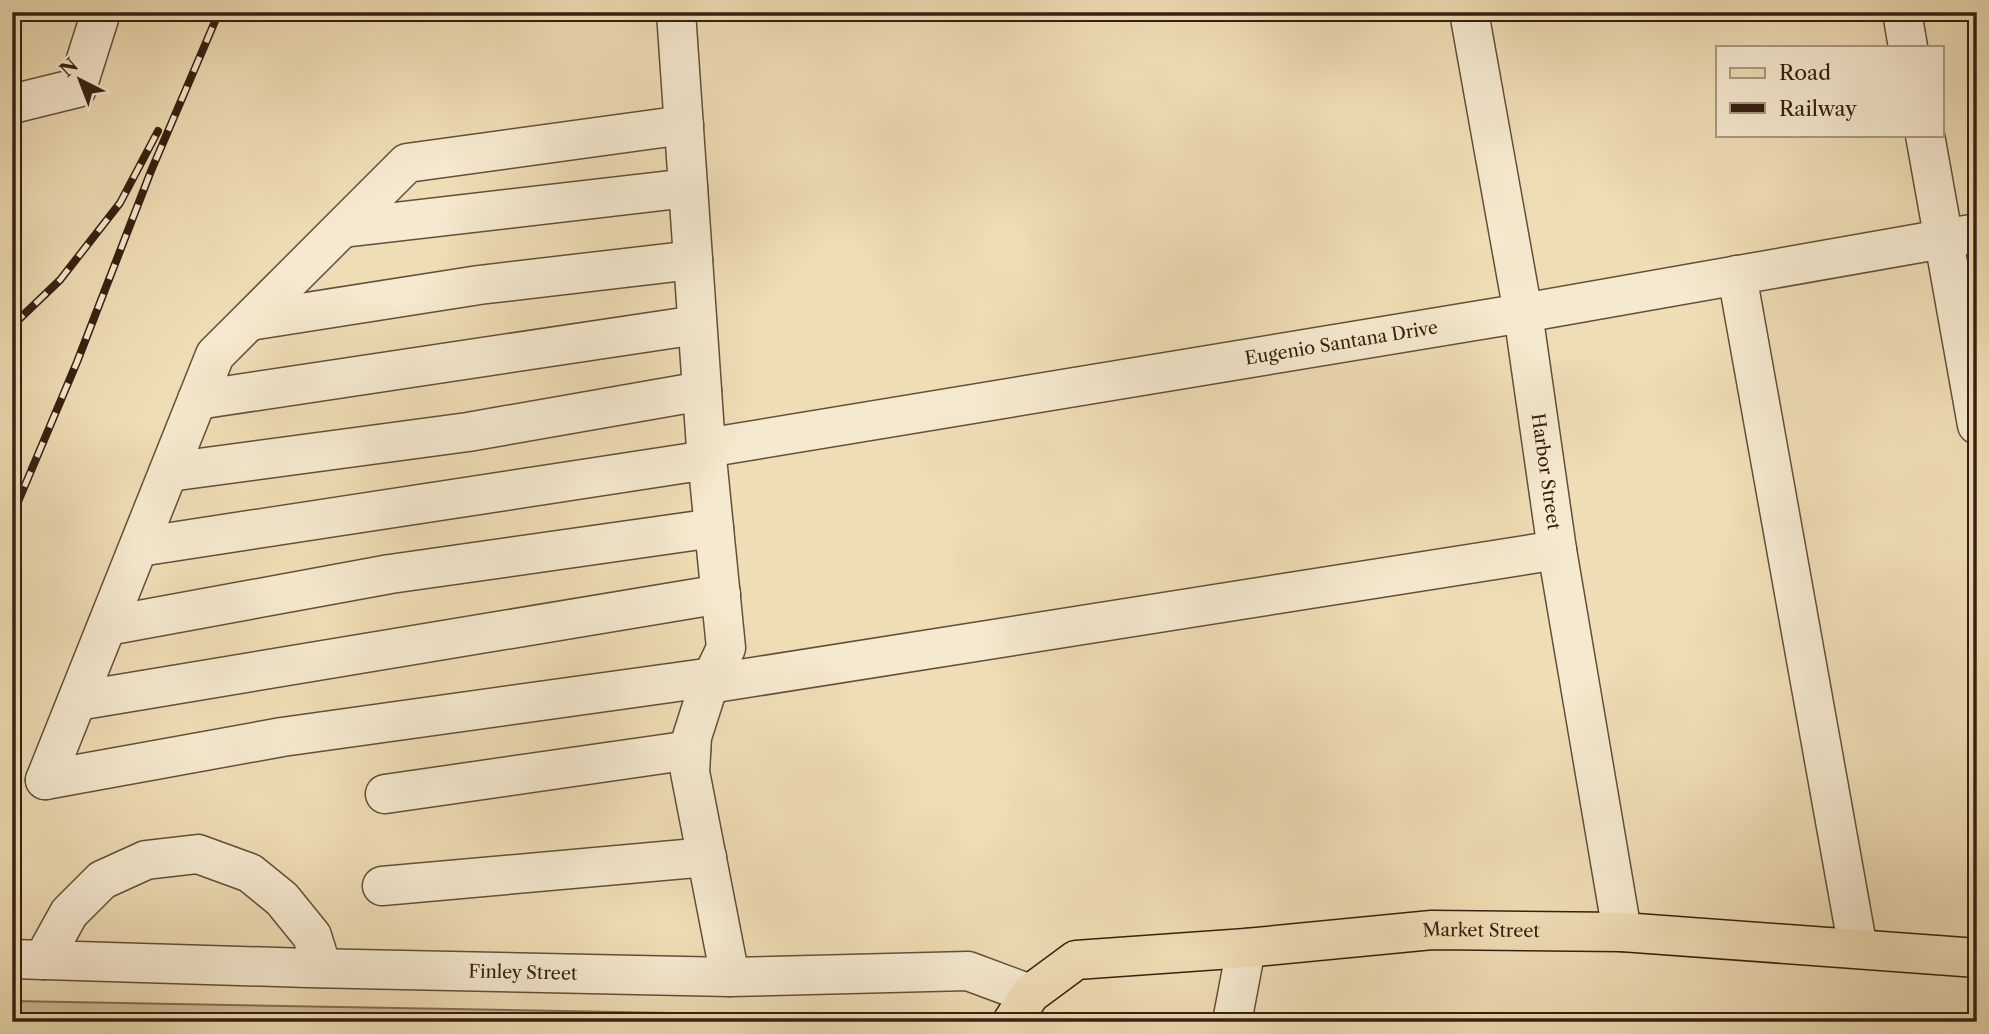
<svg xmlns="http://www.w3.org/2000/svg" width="1989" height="1034" font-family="'Libre Caslon Text',serif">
<rect width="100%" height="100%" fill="#efddb5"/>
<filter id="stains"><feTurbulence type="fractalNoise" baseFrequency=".00286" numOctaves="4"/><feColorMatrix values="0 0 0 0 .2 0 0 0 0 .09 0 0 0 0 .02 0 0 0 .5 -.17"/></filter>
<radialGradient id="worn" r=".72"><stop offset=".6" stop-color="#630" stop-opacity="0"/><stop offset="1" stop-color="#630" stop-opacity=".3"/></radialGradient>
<!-- green -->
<path fill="#d0bd99" stroke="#836e54" stroke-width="2" d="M12 1001 670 1013 668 1022H12Z"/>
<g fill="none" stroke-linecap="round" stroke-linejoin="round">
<defs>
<g id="minor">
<path d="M676 12 706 448 726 648 709 684 692 737 690 772 730 977"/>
<path id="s1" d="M1469 12 1523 313 1557 550 1622 932"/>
<path d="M1902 12 1908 47"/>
<path d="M12 104 77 88 101 12"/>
<path d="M1925 135 1977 425"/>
<path d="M343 228 688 188"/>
<path d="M1737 275 1858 949"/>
<path d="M250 321 479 285 693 260"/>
<path d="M197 400 697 325"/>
<path id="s2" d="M706 448 1523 313 1977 233"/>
<path d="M169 472 468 432 702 391"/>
<path d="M139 547 707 460"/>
<path d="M107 626 390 574 714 528"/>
<path d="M709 684 1557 550"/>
<path d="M77 701 721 594"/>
<path d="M45 780 215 355 407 163 684 125"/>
<path d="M45 780 282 737 713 677"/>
<path d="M385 794 691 750"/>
<path d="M382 886 707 857"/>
<path id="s3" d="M12 959 308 968 730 977 968 971 1030 994"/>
<path d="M43 960 69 913 102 880 146 860 198 854 250 873 282 899 312 936 322 968"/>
<path d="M1232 1022 1246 948"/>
</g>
<g id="major">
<path id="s4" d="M1012 1022 1030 994 1076 960 1246 948 1432 930 1622 932 1977 958"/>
</g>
</defs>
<!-- minor casing -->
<use href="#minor" stroke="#644f39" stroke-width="41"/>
<!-- major casing -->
<use href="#major" stroke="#362010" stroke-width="41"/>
<!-- minor -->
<use href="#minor" stroke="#f5e9cf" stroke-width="38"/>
<!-- major -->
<use href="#major" stroke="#efddb5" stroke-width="38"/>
<defs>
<path id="rail" d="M12 326 60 280 120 203 158 131
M12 516 77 362 151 171 216 19"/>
</defs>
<!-- rail casing -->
<use href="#rail" stroke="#362010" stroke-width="8"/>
<!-- rail -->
<use href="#rail" stroke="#f5e9cf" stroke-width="5" stroke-dasharray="16" stroke-linecap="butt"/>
</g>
<g text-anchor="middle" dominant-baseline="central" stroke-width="5" stroke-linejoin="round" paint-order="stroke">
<!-- street labels -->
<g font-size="18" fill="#362010" stroke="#f5e9cf">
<text stroke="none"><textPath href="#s2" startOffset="644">Eugenio Santana Drive</textPath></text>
<text stroke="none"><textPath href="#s1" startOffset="466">Harbor Street</textPath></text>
<text stroke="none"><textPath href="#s4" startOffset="497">Market Street</textPath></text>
<text stroke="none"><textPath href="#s3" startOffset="511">Finley Street</textPath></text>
</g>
</g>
<!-- margin -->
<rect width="1989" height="1034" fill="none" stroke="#efddb5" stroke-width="42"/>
<rect x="14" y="14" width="1961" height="1006" fill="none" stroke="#362010" stroke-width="3.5"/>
<rect x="21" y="21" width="1947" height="992" fill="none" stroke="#362010" stroke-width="2"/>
<!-- legend -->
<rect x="1716" y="46" width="228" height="91" fill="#f5e9cf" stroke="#a99983" stroke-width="2"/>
<rect x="1730" y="68" width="35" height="10" fill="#efddb5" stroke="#a99983" stroke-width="2"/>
<text x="1779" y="80" font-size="21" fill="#362010">Road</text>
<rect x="1730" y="103" width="35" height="10" fill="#362010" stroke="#a99983" stroke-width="2"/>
<text x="1779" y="116" font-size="21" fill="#362010">Railway</text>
<!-- north arrow -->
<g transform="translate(80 80) rotate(318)" stroke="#f5e9cf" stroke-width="5" paint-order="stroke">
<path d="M0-5L12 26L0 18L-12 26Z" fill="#362010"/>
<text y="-10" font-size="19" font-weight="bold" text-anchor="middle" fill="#362010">N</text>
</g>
<rect width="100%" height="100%" filter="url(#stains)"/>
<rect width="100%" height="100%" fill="url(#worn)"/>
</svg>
